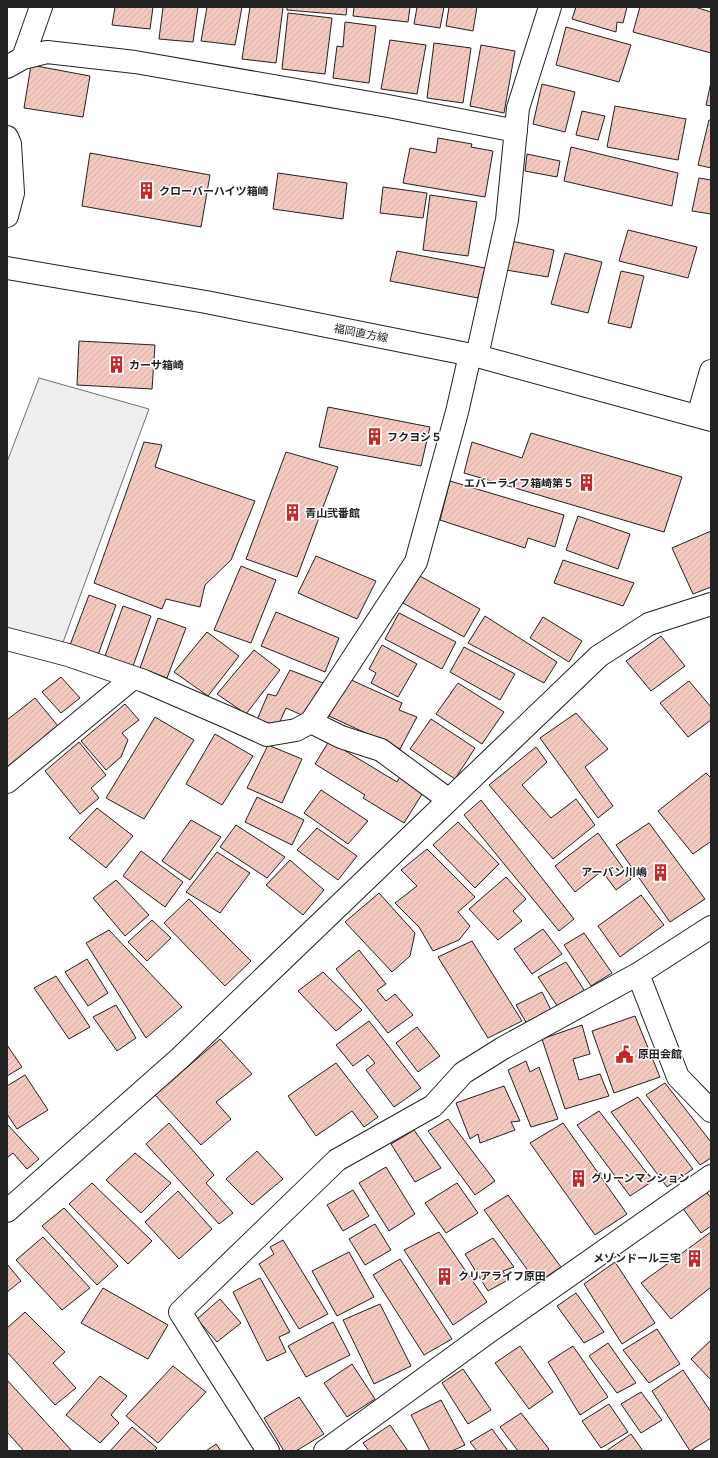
<svg xmlns="http://www.w3.org/2000/svg" width="718" height="1458" font-family="'Titillium Web','Noto Sans JP',sans-serif">
<defs>
<pattern id="building-hatch" width="6" height="6" patternUnits="userSpaceOnUse"><rect width="6" height="6" fill="#f3c9c0"/><path d="M-1 1l2-2M0 6l6-6M5 7l2-2" fill="none" stroke="#d0aca5"/></pattern>
</defs>
<rect width="100%" height="100%" fill="#fff"/>
<!-- park -->
<path fill="#eee" stroke="#6f6f6f" d="M39 378 149 409 62 645 7 629V462Z"/>
<!-- building -->
<path fill="url(#building-hatch)" stroke="#222" d="M115 7H153L150 29 112 25Z
M163 7H198L193 42 159 39Z
M207 7H242L235 45 201 41Z
M250 7H283L276 63 242 59Z
M287 7H347L346 15 287 10Z
M354 7H410L408 22 353 16Z
M417 7H444L440 28 414 24Z
M449 7H477L473 31 446 26Z
M576 7H627L623 23 617 22 616 32 572 19Z
M640 7H695L711 12V53L633 32Z
M288 13 332 18 325 74 282 69Z
M345 22 376 26 369 83 333 78 337 46 343 47Z
M566 27 631 45 619 82 556 65Z
M390 40 426 45 417 94 381 89Z
M434 43 471 48 463 103 427 98Z
M481 45 515 51 504 113 470 106Z
M31 65 90 76 83 117 24 108Z
M711 82V106L706 105Z
M542 84 575 92 565 132 533 124Z
M615 106 686 119 678 160 607 147Z
M582 111 605 116 598 140 576 135Z
M709 120H711V168L698 165Z
M438 138 472 144 471 147 493 151 485 197 403 183 410 148 436 153Z
M571 147 678 173 672 206 564 181Z
M90 153 210 175 201 227 82 206Z
M527 154 560 161 557 177 525 171Z
M278 173 347 183 343 219 273 209Z
M699 178 711 180V214L692 211Z
M383 187 427 193 423 218 380 213Z
M430 195 477 202 468 256 423 250Z
M628 230 697 247 688 278 619 261Z
M511 241 554 250 548 277 506 270Z
M397 251 485 268 478 298 390 281Z
M565 253 602 262 588 313 551 304Z
M621 271 644 276 631 328 608 323Z
M79 341 155 345 152 389 77 385Z
M328 407 430 427 421 466 319 447Z
M531 433 682 477 664 532 464 473 472 442 522 458Z
M144 442 162 445 155 467 255 501 231 560 205 585 200 607 166 599 162 609 94 583Z
M286 452 338 467 297 577 246 559Z
M450 481 564 515 555 547 528 538 525 548 440 520Z
M578 516 630 534 618 569 566 550Z
M711 531V587L693 594 672 548Z
M316 556 376 581 357 619 298 593Z
M563 560 634 583 623 606 554 583Z
M241 566 276 580 251 643 214 630Z
M418 575 480 609 464 637 403 603Z
M89 595 116 605 98 655 70 645Z
M123 606 151 616 133 666 105 656Z
M276 612 339 638 325 672 261 646Z
M399 613 456 642 442 669 385 639Z
M485 616 557 662 544 683 468 643Z
M543 617 582 641 569 662 530 638Z
M158 618 186 628 167 678 140 668Z
M207 632 239 656 208 696 174 672Z
M661 636 685 666 651 691 626 661Z
M382 645 417 664 398 697 371 683 376 673 369 669Z
M464 647 515 674 500 700 450 672Z
M254 650 280 670 246 714 217 694Z
M290 670 323 683 304 716 286 708 277 728 257 720 268 694 276 696Z
M61 677 80 698 61 713 42 692Z
M349 679 402 703 399 710 417 717 400 749 329 716Z
M689 681 711 707V720L688 737 660 703Z
M458 683 504 712 482 744 436 714Z
M35 698 58 726 7 768V720Z
M125 704 139 720 122 733 128 740 121 757 106 770 81 741Z
M576 713 608 749 585 767 613 806 598 818 540 738Z
M155 717 194 740 144 819 106 798Z
M431 719 475 748 455 779 410 749Z
M215 734 253 756 222 805 186 784Z
M329 741 397 782 400 777 424 791 404 823 363 798 365 795 315 764Z
M79 742 106 775 91 788 99 798 80 814 45 771Z
M268 745 302 759 282 803 247 788Z
M536 747 547 762 522 785 551 818 576 799 595 825 553 859 489 785Z
M706 773 711 778V843L710 842 693 854 658 811Z
M321 790 368 821 348 844 304 813Z
M257 797 304 820 292 845 245 822Z
M481 800 574 919 559 931 464 815Z
M97 808 133 836 106 868 69 838Z
M191 820 221 837 190 880 162 861Z
M458 822 499 864 475 888 433 845Z
M649 823 705 899 670 922 616 845Z
M236 825 285 857 267 878 220 847Z
M317 828 357 856 338 880 297 850Z
M598 833 631 879 616 890 602 871 575 892 555 866Z
M427 849 475 897 458 912 470 926 459 940 433 951 419 927 395 903 417 886 401 870Z
M141 851 183 882 165 907 123 876Z
M217 852 250 873 220 913 186 892Z
M290 860 324 890 303 915 266 885Z
M506 877 526 899 513 911 522 921 498 940 469 909Z
M116 880 149 915 125 936 93 898Z
M379 893 415 933 410 956 392 972 345 922Z
M641 895 664 925 620 957 598 926Z
M189 899 251 961 225 986 164 923Z
M152 920 171 938 147 961 128 942Z
M543 929 562 954 532 974 514 949Z
M109 930 182 1007 146 1038 86 943Z
M584 933 612 973 591 986 564 945Z
M472 941 522 1021 488 1038 438 957Z
M359 950 386 984 377 990 386 1001 395 994 413 1015 388 1033 336 969Z
M87 959 108 993 88 1006 65 972Z
M566 962 586 993 558 1007 538 977Z
M323 972 362 1010 336 1031 298 991Z
M56 976 90 1027 69 1039 34 988Z
M542 992 552 1012 527 1024 516 1005Z
M116 1005 136 1038 117 1051 93 1017Z
M635 1016 660 1077 614 1093 592 1031Z
M369 1021 421 1088 394 1107 366 1070 375 1063 368 1055 353 1066 336 1045Z
M582 1025 590 1054 573 1059 579 1080 600 1074 609 1096 565 1109 542 1039Z
M417 1027 440 1056 418 1072 396 1043Z
M220 1039 252 1074 216 1102 231 1119 201 1145 155 1095Z
M7 1045 22 1067 7 1076Z
M526 1061 530 1072 539 1067 558 1119 531 1127 508 1070Z
M336 1063 378 1117 364 1127 352 1111 316 1136 288 1096Z
M25 1075 48 1110 17 1129 7 1114V1086Z
M665 1083 711 1142V1158L700 1165 646 1095Z
M504 1086 520 1121 511 1122 515 1130 480 1143 478 1134 470 1139 456 1103Z
M638 1097 693 1169 667 1187 611 1112Z
M599 1111 653 1181 630 1196 577 1125Z
M448 1119 495 1181 475 1195 428 1131Z
M169 1123 214 1175 206 1183 233 1213 219 1224 146 1144Z
M563 1123 627 1214 595 1235 530 1143Z
M7 1124 39 1159 27 1169 13 1153 7 1158Z
M414 1130 441 1168 415 1182 391 1144Z
M257 1151 283 1179 252 1205 226 1179Z
M135 1153 171 1183 141 1213 106 1180Z
M386 1167 415 1214 389 1231 359 1183Z
M92 1183 152 1241 128 1264 69 1204Z
M457 1183 478 1213 446 1233 425 1203Z
M353 1190 369 1216 343 1231 327 1205Z
M705 1190 711 1198V1226L701 1233 681 1206Z
M178 1191 212 1229 179 1259 145 1222Z
M508 1195 561 1267 537 1283 484 1210Z
M64 1208 118 1266 97 1285 42 1226Z
M375 1224 391 1250 365 1265 349 1239Z
M439 1232 487 1302 453 1325 404 1250Z
M711 1232V1287L671 1319 641 1283Z
M43 1237 90 1288 62 1310 16 1260Z
M493 1238 514 1267 503 1271 508 1280 488 1291 465 1254Z
M283 1240 328 1314 299 1329 259 1264 274 1254 270 1247Z
M349 1252 374 1297 337 1316 312 1271Z
M400 1259 452 1339 424 1355 373 1275Z
M615 1262 655 1323 622 1344 584 1284Z
M7 1264 21 1281 7 1292Z
M260 1278 290 1332 279 1337 286 1352 267 1361 233 1292Z
M103 1288 168 1325 148 1359 81 1323Z
M576 1293 604 1332 584 1343 557 1306Z
M220 1299 241 1323 217 1342 197 1319Z
M380 1304 411 1366 374 1384 343 1320Z
M25 1312 65 1352 53 1363 76 1388 55 1405 7 1352V1328Z
M333 1322 350 1355 306 1377 288 1346Z
M657 1329 680 1364 649 1383 623 1350Z
M711 1340V1380L691 1359Z
M608 1343 636 1383 617 1393 589 1356Z
M520 1346 553 1392 529 1409 495 1363Z
M573 1346 608 1397 580 1415 548 1362Z
M352 1364 375 1399 347 1417 324 1383Z
M173 1366 206 1392 158 1443 126 1416Z
M463 1369 491 1410 468 1424 442 1383Z
M683 1370 711 1412V1438L690 1451 652 1391Z
M100 1376 127 1396 111 1415 119 1423 100 1443 66 1415Z
M7 1380 72 1451H24L7 1432Z
M641 1392 662 1420 641 1433 621 1404Z
M299 1397 324 1434 296 1451H284L264 1418Z
M441 1400 465 1445 452 1451H430L411 1415Z
M609 1404 628 1432 601 1448 582 1421Z
M521 1413 549 1449 546 1451H518L500 1427Z
M390 1425 408 1451H369L363 1443Z
M132 1427 157 1448 154 1451H110Z
M492 1429 508 1451H477L470 1442Z
M631 1434 643 1451H606Z
M216 1444 221 1451H206Z"/>
<g fill="none" stroke-linecap="round" stroke-linejoin="round">
<defs>
<path id="minor" d="M23 58 47 52 135 62 388 106 516 131
M7 67 23 58 41 7
M7 137 10 144 13 193 7 216
M477 356 507 220 518 108 550 7
M698 416 711 371
M7 639 68 655 144 681 225 716 267 735 296 730 311 722 416 562 457 412 470 355
M311 722 341 737 381 750 449 800
M7 782 133 678
M638 974 678 1077 711 1111
M7 1211 180 1058 599 656 649 624 711 604
M268 1451 180 1312 337 1160 433 1106 463 1073 503 1048 638 974 711 927
M325 1451 487 1333 711 1176"/>
<path id="major" d="M7 268 206 302 477 356 711 420"/>
</defs>
<!-- minor casing -->
<use href="#minor" stroke="#222" stroke-width="24"/>
<!-- major casing -->
<use href="#major" stroke="#222" stroke-width="24"/>
<!-- minor -->
<use href="#minor" stroke="#fff" stroke-width="22"/>
<!-- major -->
<use href="#major" stroke="#fff" stroke-width="22"/>
</g>
<!-- icons -->
<defs>
<symbol id="building-bare" viewBox="-9 -9 18 18"><path d="M-4-6H4V6H1V3H-1V6H-4ZM-2.5-4.3h1.7v1.8h-1.7ZM.8-4.3h1.7v1.8H.8ZM-2.5-1h1.7V.8h-1.7ZM.8-1h1.7V.8H.8Z" fill="#c62828" stroke="#fff" stroke-width="2.5" paint-order="stroke"/></symbol>
<symbol id="civic-bare" viewBox="-9 -9 18 18"><path d="M-.6-6.5H3V-4.5H.6V-3L4-1V1h2V6H-6V1h2V-1L-.6-3ZM-1.2 2.5V6h2.4V2.5Z" fill="#c62828" stroke="#fff" stroke-width="2.5" paint-order="stroke"/></symbol>
</defs>
<g fill-rule="evenodd">
<use href="#building-bare" x="134" y="178" width="25" height="25"/>
<use href="#building-bare" x="104" y="352" width="25" height="25"/>
<use href="#building-bare" x="362" y="424" width="25" height="25"/>
<use href="#building-bare" x="574" y="470" width="25" height="25"/>
<use href="#building-bare" x="280" y="500" width="25" height="25"/>
<use href="#building-bare" x="648" y="860" width="25" height="25"/>
<use href="#civic-bare" x="612" y="1042" width="25" height="25"/>
<use href="#building-bare" x="566" y="1166" width="25" height="25"/>
<use href="#building-bare" x="682" y="1246" width="25" height="25"/>
<use href="#building-bare" x="432" y="1264" width="25" height="25"/>
</g>
<g text-anchor="middle" dominant-baseline="central" stroke-width="3" stroke-linejoin="round" paint-order="stroke">
<!-- poi labels -->
<g font-size="11" font-weight="bold" fill="#222" stroke="#fff" text-anchor="start">
<text x="159" y="191">クローバーハイツ箱崎</text>
<text x="129" y="365">カーサ箱崎</text>
<text x="387" y="437">フクヨシ５</text>
<text x="574" y="483" text-anchor="end">エバーライフ箱崎第５</text>
<text x="305" y="513">青山弐番館</text>
<text x="647" y="872" text-anchor="end">アーバン川嶋</text>
<text x="638" y="1054">原田会館</text>
<text x="591" y="1178">グリーンマンション</text>
<text x="681" y="1258" text-anchor="end">メゾンドール三宅</text>
<text x="458" y="1276">クリアライフ原田</text>
</g>
<!-- street labels -->
<g font-size="11" fill="#222" stroke="#fff">
<text transform="translate(361 333) rotate(11)">福岡直方線</text>
</g>
</g>
<!-- border -->
<rect width="718" height="1458" fill="none" stroke="#222222" stroke-width="16"/>
</svg>
